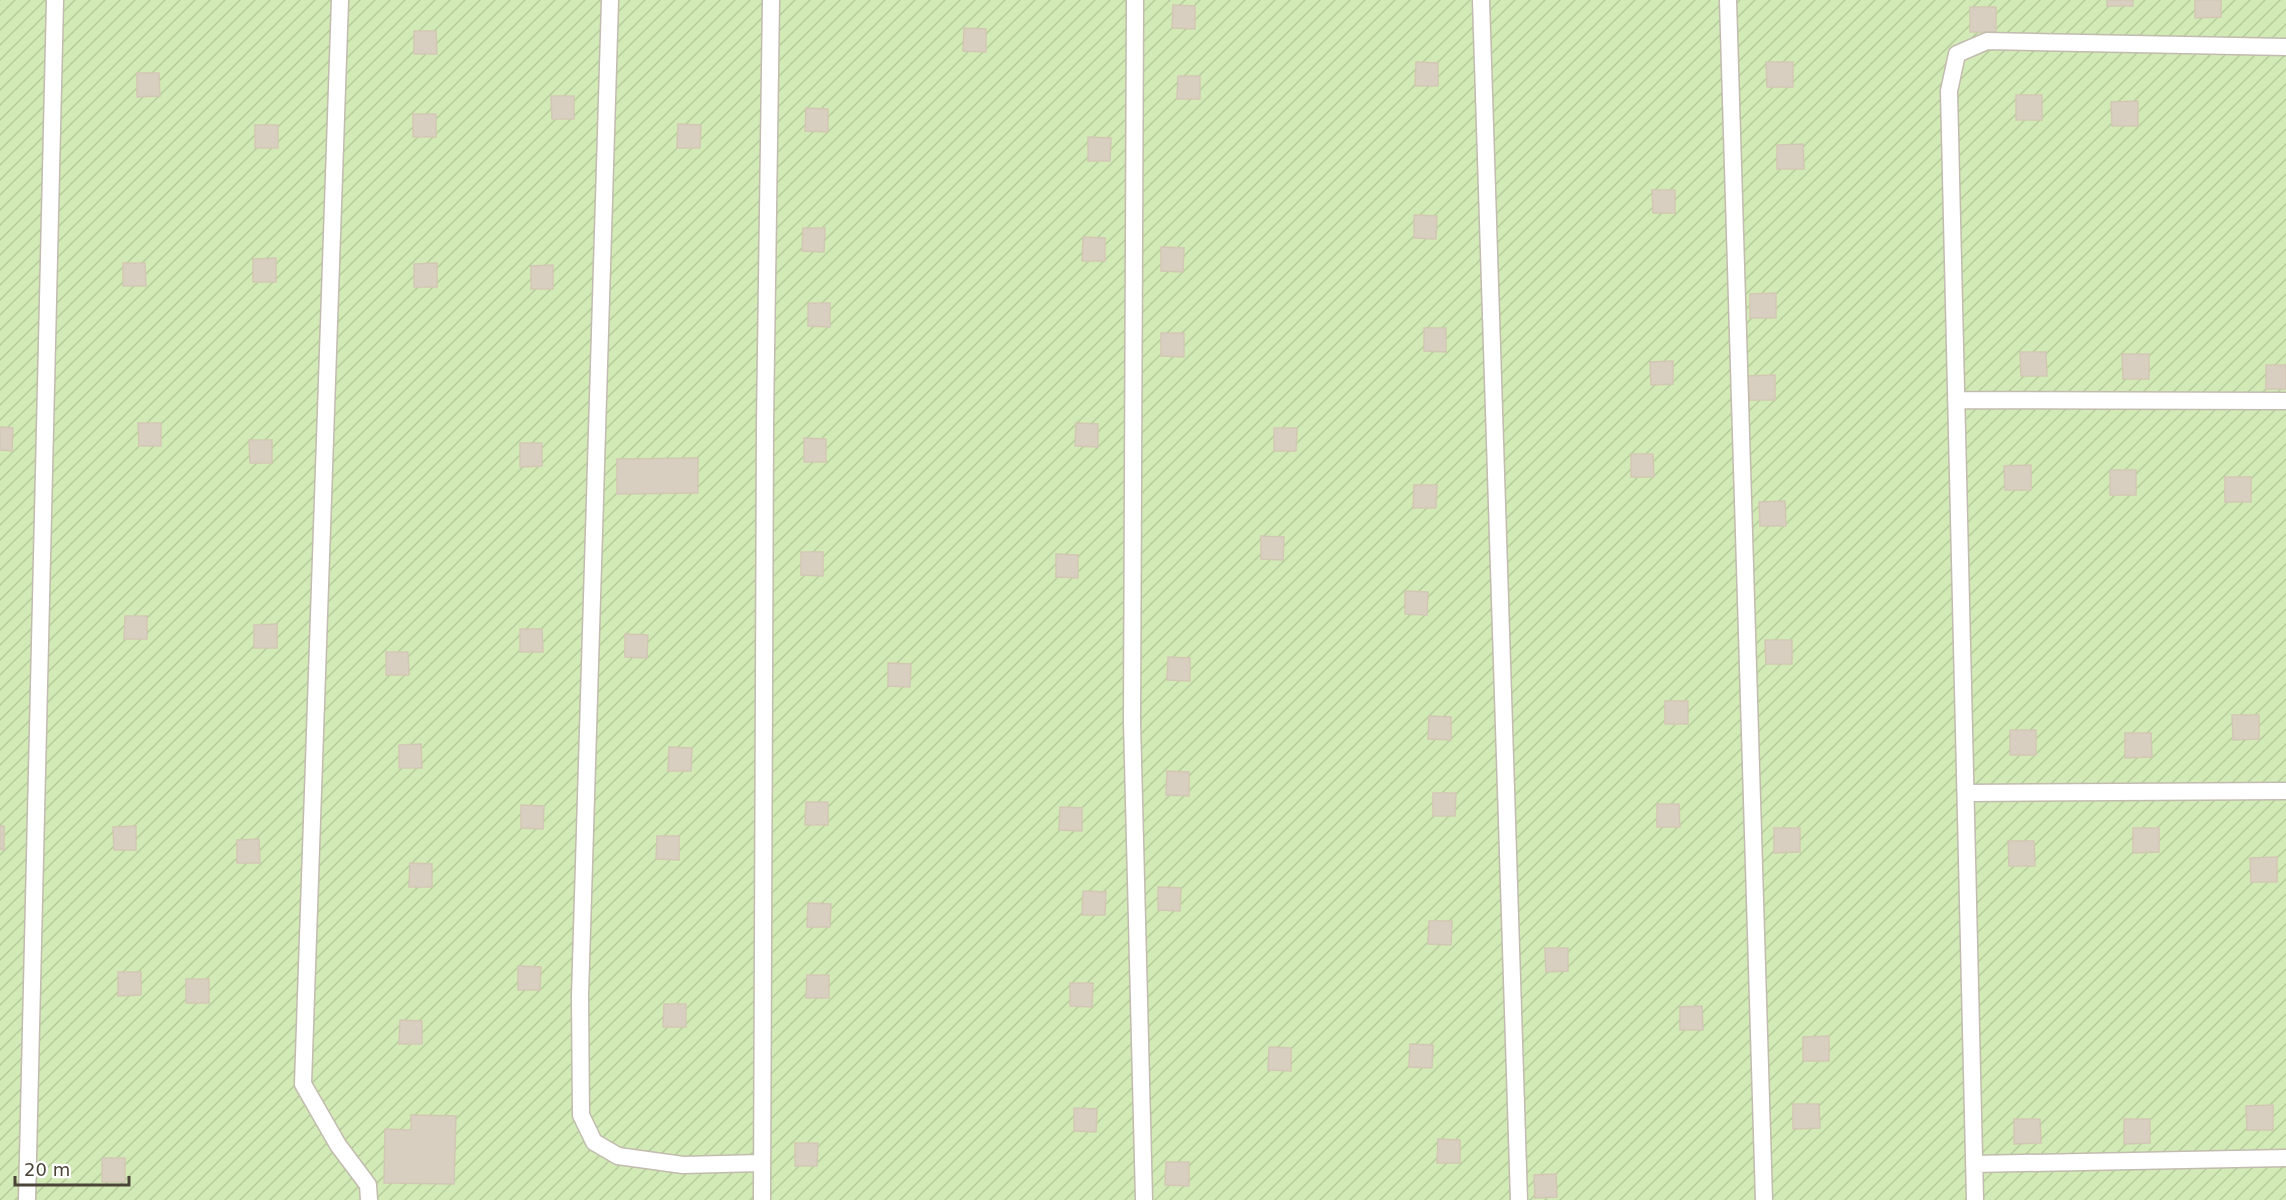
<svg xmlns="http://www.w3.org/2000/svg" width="2286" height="1200" font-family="'DejaVu Sans',sans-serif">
<defs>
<pattern id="garden-furrows" width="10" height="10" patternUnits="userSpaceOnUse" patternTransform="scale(1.5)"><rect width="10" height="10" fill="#d2eab5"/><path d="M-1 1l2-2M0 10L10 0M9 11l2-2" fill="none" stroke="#b6ca9c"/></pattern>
</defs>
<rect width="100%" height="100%" fill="#f6f3ec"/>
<!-- garden -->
<path fill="url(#garden-furrows)" d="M0 0H2286V1200H0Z"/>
<!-- building -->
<path fill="#d8cfc1" stroke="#d3c7b4" stroke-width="1.5" d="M2107 0H2133V6H2107Z
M2195 0H2221V17L2195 18Z
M1173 5 1195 6V29L1172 28Z
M1970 7H1996V32H1970Z
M964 28 986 29V52L963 51Z
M414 31H436L437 54H414Z
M1416 62 1438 63V86H1415Z
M1766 62H1793V87H1767Z
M137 73H159L160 96 137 97Z
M1178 76H1200V99H1177Z
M2016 95H2042V120H2016Z
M551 96H574V119H552Z
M2138 101V126H2112L2111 102Z
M806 108 828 109V132L805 131Z
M413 114H436V137H413Z
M678 124 701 125 700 148H677Z
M255 125H278V148H255Z
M1088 137 1111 138 1110 161H1088Z
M1803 144 1804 169H1777V145Z
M1652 190H1675V213H1653Z
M1414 215 1437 216 1436 239 1414 238Z
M803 228H825L824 252 802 251Z
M1083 237 1105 238V261H1082Z
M1161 247 1184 248 1183 272 1161 271Z
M276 258V282H253V259Z
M123 263H145L146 286H123Z
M437 263V287H414V264Z
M553 265V289H531V266Z
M1776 293V318H1750V294Z
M808 303H830V327L808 326Z
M1424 328H1446V352L1424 351Z
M1161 333H1184V357L1161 356Z
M2020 352H2046L2047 376H2021Z
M2122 354H2149V379H2123Z
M1673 361V384L1651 385 1650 362Z
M2266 365H2286V389H2266Z
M1775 375V400H1749L1748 376Z
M138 423H161V446H139Z
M1076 423 1098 424V447L1075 446Z
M0 427 13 428 12 451 0 450Z
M1274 428H1297L1296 451H1274Z
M804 438 826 439V462H804Z
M249 440H272V463H250Z
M520 443H542V466L520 467Z
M1631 454H1653L1654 477H1631Z
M698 458V493L617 494V459Z
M2031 465V490H2005L2004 466Z
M2110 470H2136V495H2110Z
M2225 477H2251V502H2225Z
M1414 485H1437L1436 508H1413Z
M1785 501 1786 526H1760L1759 502Z
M1261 536 1284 537 1283 560 1261 559Z
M801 552H823V576L801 575Z
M1056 554 1078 555V578L1056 577Z
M1405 591 1428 592 1427 615 1405 614Z
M125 616H147V639H124Z
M277 624V648H254V625Z
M520 629H542L543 652H520Z
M625 634 648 635 647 658 625 657Z
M1765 640H1792V664H1766Z
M386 652H408L409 675H386Z
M1168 657 1190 658V681L1167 680Z
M888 663 911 664 910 687 888 686Z
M1665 701H1688V724H1665Z
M2232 715H2259V739L2233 740Z
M1429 716 1451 717V740L1428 739Z
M2010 730H2036V755H2010Z
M2125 733H2151L2152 757 2125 758Z
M421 744 422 768H399V745Z
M669 747 692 748 691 771H668Z
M1167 771 1189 772V796L1166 795Z
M1433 793H1456L1455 816H1433Z
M806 802H828V825H805Z
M1657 804H1679L1680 827H1657Z
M521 805 544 806 543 829 521 828Z
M1060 807 1082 808V831L1059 830Z
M0 826H4V850L0 849Z
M136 826V850H114L113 827Z
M1774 828H1800V852L1774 853Z
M2133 828H2159V852L2133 853Z
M657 836H679V860L656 859Z
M259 839 260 863H237V840Z
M2008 841H2034L2035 866H2009Z
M2277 857V882H2251L2250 858Z
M410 863 432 864V887H409Z
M1158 887 1181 888 1180 911 1158 910Z
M1083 891 1106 892 1105 915H1082Z
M808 903 831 904 830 927H807Z
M1429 921H1452L1451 945 1428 944Z
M1545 948H1568V971L1546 972Z
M518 966 541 967 540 990H518Z
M118 972H141V995L118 996Z
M807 975H829V998H806Z
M186 979H209V1003H186Z
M1070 983H1093L1092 1007 1070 1006Z
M664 1004H686V1027H663Z
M1702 1006 1703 1030H1680V1007Z
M400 1020 422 1021V1044H399Z
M1829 1036V1061H1803V1037Z
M1410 1044 1433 1045 1432 1068 1409 1067Z
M1269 1047 1291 1048V1071L1268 1070Z
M1793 1104H1819L1820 1128 1793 1129Z
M2273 1105V1130H2247L2246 1106Z
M1074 1108 1097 1109 1096 1132 1074 1131Z
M411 1115 456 1116 454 1184 384 1183 385 1129 411 1130Z
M2014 1119H2040L2041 1143 2014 1144Z
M2124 1119H2150V1143L2124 1144Z
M1438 1139 1460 1140V1163H1437Z
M795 1143H818L817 1166H795Z
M102 1158H125V1182H102Z
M1166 1162H1189V1186L1165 1185Z
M1556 1174 1557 1197 1535 1198 1534 1175Z"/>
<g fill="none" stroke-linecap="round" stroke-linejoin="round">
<defs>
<path id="service" d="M340 0 303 1084 338 1145 368 1185 369 1200
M610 0 580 996 581 1115 594 1142 618 1156 683 1165 761 1163
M1135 0 1132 721 1144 1200
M1481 0 1519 1200
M1728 0 1764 1200
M1956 400 2286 401
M1966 793 2286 791
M1974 1164 2286 1158
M27 1200 55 0
M762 1200 765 423 771 0
M1975 1200 1949 91 1957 54 1987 41 2286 47"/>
</defs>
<!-- service casing -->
<use href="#service" stroke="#c2bbae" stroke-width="19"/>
<!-- service -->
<use href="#service" stroke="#fff" stroke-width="16"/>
</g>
<!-- scale -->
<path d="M15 1176v9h114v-9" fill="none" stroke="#4b4439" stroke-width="3"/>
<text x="24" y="1176" font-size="18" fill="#4b4439" stroke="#ffffff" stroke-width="4.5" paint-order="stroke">20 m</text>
</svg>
